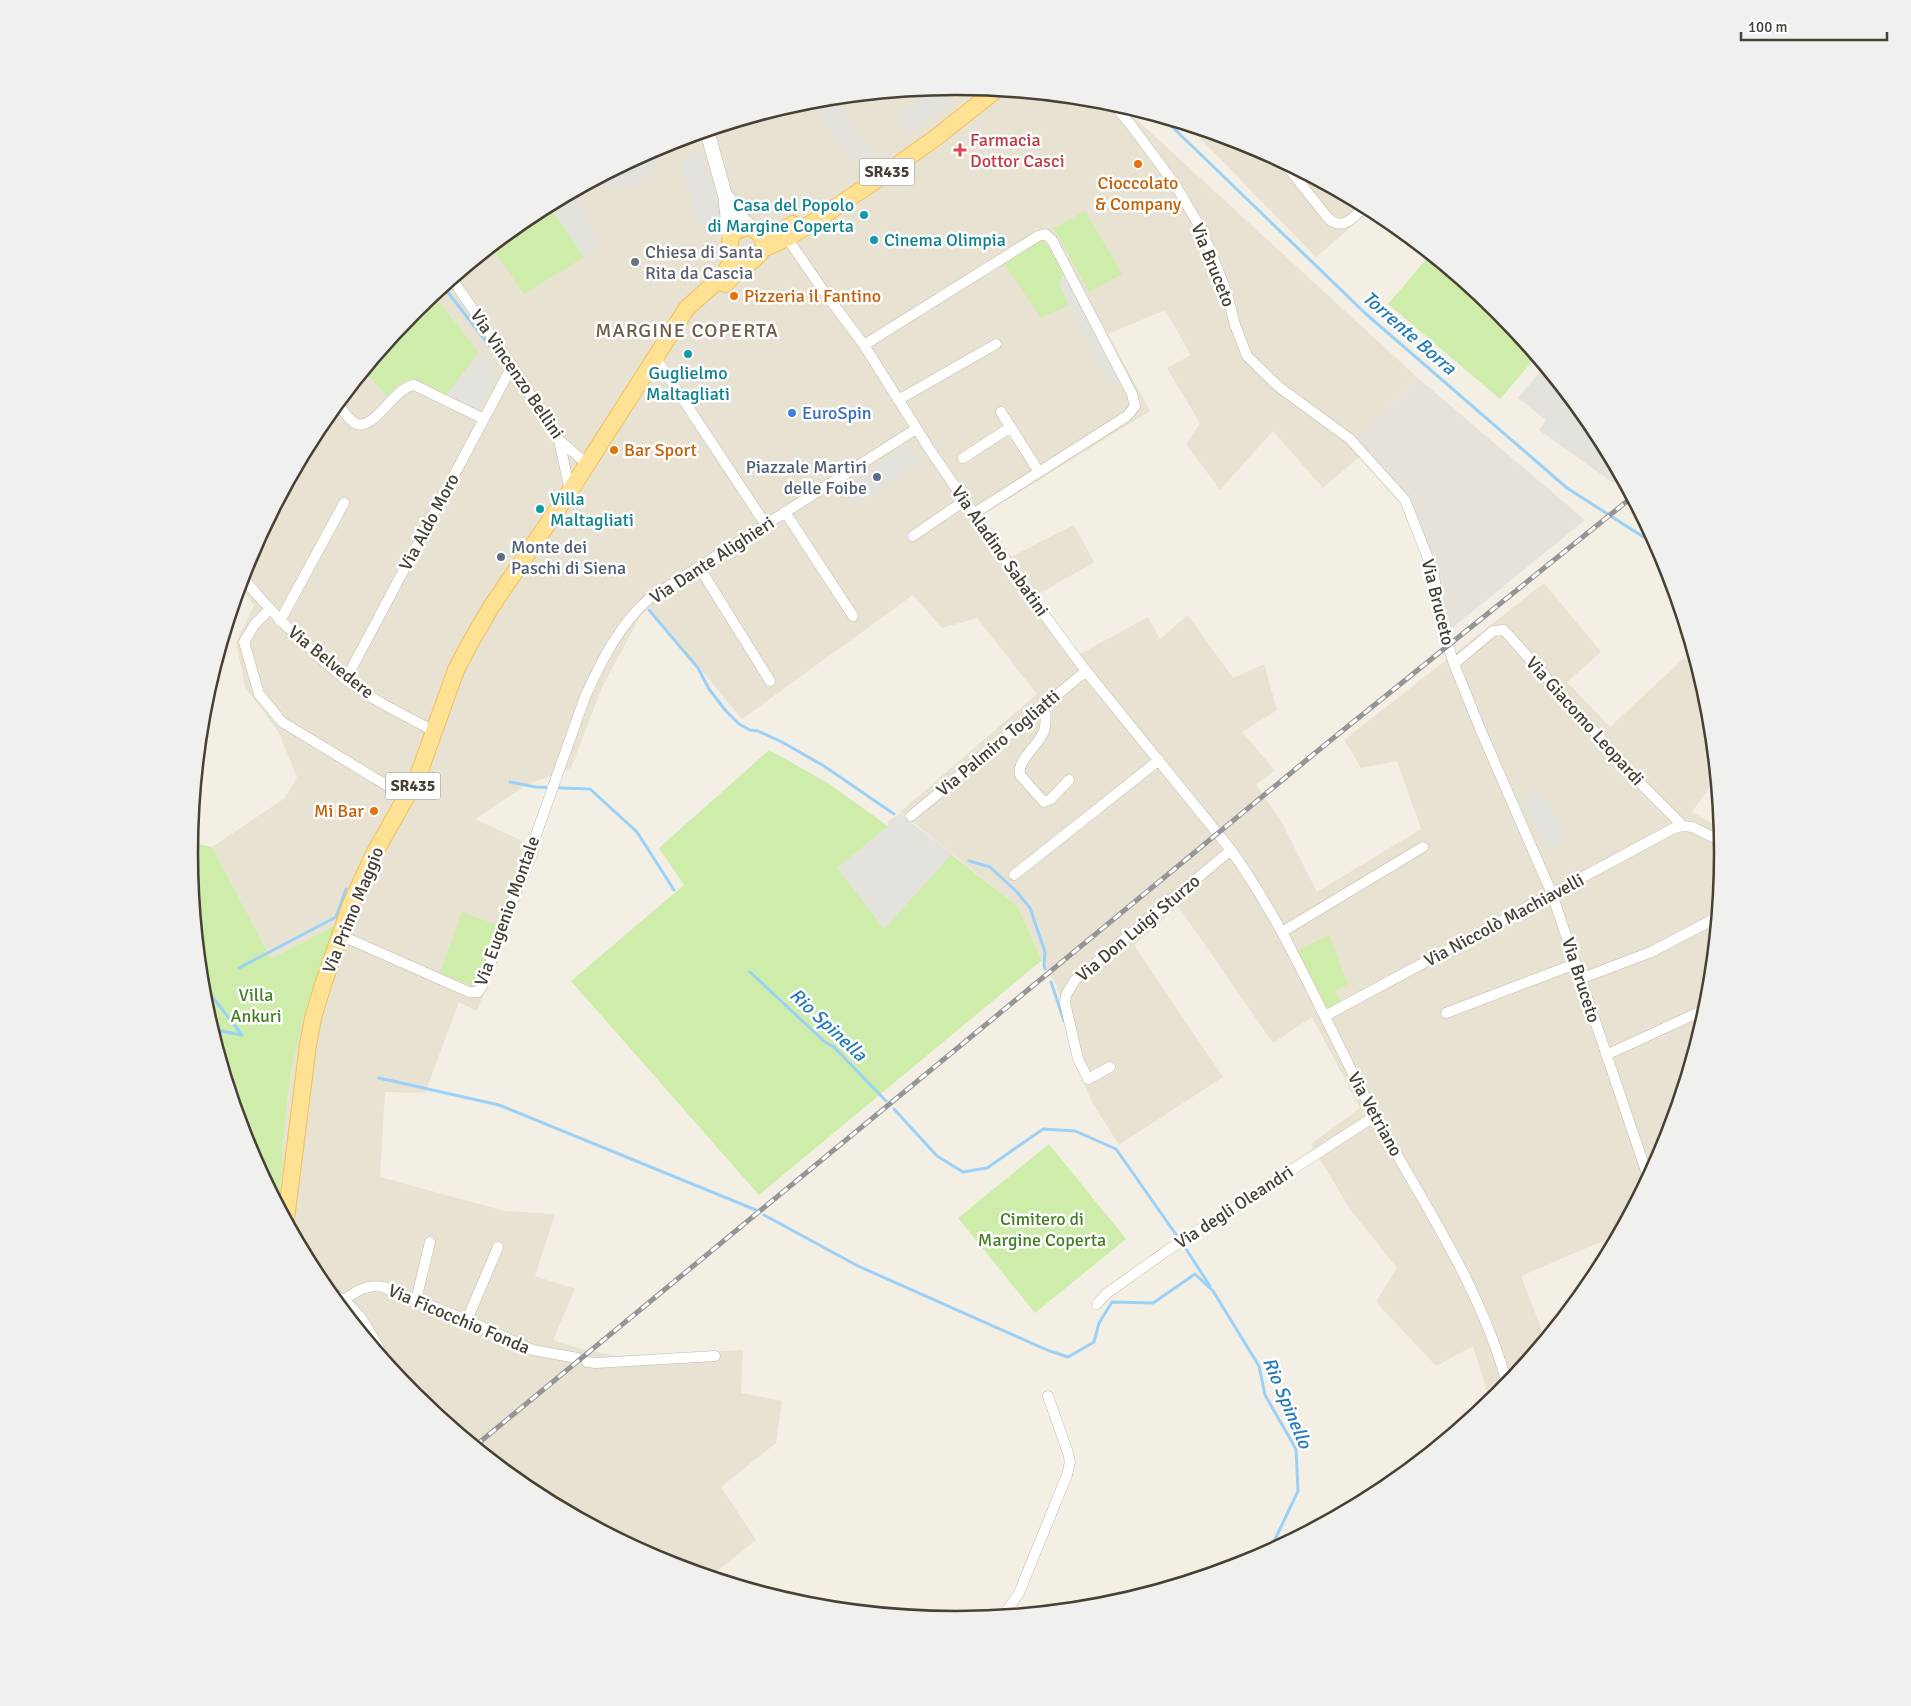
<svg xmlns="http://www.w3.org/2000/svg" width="1911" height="1706" font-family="Signika,sans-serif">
<rect width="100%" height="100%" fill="#f4efe5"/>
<!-- residential -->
<path fill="#e8e2d2" d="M956 86 1105 101 1122 106 1419 379 1356 438 1365 452 1323 488 1273 431 1220 490 1186 444 1200 423 1167 368 1191 355 1165 310 1108 334 1150 411 981 516 1011 557 1074 525 1094 562 1037 595 1078 655 1148 617 1160 639 1188 615 1233 678 1264 664 1277 710 1242 732 1275 770 1256 785 1281 821 1317 892 1421 829 1397 761 1361 768 1344 740 1544 583 1601 652 1567 682 1610 727 1684 658 1696 666 1708 704 1715 779 1692 812 1720 828 1722 853 1707 1003 1664 1147 1617 1235 1521 1276 1545 1338 1497 1395 1490 1401 1473 1346 1436 1366 1376 1302 1397 1268 1350 1209 1311 1144 1360 1108 1312 1017 1273 1043 1178 906 1134 945 1223 1077 1119 1145 1093 1104 1076 1065 1057 986 1042 960 1017 906 900 812 1037 694 977 618 942 628 913 595 742 719 649 607 640 617 602 687 571 768 526 785 475 819 540 849 477 1011 459 1002 425 1093 385 1092 380 1177 505 1211 555 1214 535 1276 575 1289 553 1340 578 1348 616 1356 743 1350 741 1393 782 1401 776 1443 721 1487 756 1540 711 1576 662 1561 529 1490 413 1395 318 1279 279 1206 286 1108 297 1040 305 1011 336 924 271 960 212 847 285 798 297 777 278 731 245 687 236 642 254 605 239 587 247 559 318 427 414 311 530 215 662 145 806 101Z
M1188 126 1249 145 1371 210 1316 257Z"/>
<!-- industrial -->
<path fill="#e6e1da" d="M1419 379 1585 520 1451 629 1439 576 1418 524 1355 438Z"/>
<!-- green -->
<path fill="#ceecaa" d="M549 205 584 257 524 294 493 249 500 245 498 241 530 215Z
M1085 211 1122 274 1089 292 1054 228Z
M1041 240 1046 243 1064 275 1059 283 1069 305 1041 318 1004 263Z
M1430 255 1498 311 1536 357 1500 399 1388 304Z
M433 294 479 353 446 395 414 379C402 378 395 388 387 396L364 371 414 311Z
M769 750 828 783 888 826 889 821 900 814 1017 906 1042 960 759 1195 571 981 684 885 659 848Z
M191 834 197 844 212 847 271 959 337 924C323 962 307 1000 298 1039 285 1093 283 1150 279 1206L247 1146 239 1118 243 1110 230 1091 203 1002 189 853Z
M462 912 497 925 475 985H471L440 973Z
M1329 935 1348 984 1335 991 1341 1003 1328 1008 1322 1004 1294 952Z
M1049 1144 1126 1239 1035 1313 958 1218Z"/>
<!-- parking -->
<path fill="#e4e2dd" d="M933 89 953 101 908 134 894 116Z
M835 100 874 155 858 167 817 113Z
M677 140 659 155 657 170 632 187 630 184 619 191 615 184 606 190 597 179 662 145Z
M700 149 722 214 723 228 713 237 693 209 681 163Z
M571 193 586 214V219L602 245 584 257 549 205Z
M1064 275 1121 383H1110L1069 305 1059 283Z
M479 353 497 374 479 411 446 395Z
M1544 367 1593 427 1620 478 1613 483 1539 430 1546 420 1518 398Z
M908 444 921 464 852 507 840 487Z
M1540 789 1567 841 1546 851 1521 799Z
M900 814 952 854 884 929 837 868 888 826 889 821Z"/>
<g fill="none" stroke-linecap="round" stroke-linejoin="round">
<!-- stream -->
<path stroke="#9bd1f6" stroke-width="3" d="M1163 118 1366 314 1567 488 1656 545
M443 286 503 363
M649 610 698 668 709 689 726 711 739 724 750 730 758 731 782 742 824 766 894 814
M510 782 536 787 590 789 637 832 674 890
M969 861 990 867 1016 891 1030 908 1045 952 1044 965 1045 969
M239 968 336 917 346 889
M750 972 825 1042 834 1047 886 1101
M201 982 242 1035
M1051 982 1064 1021
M212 1029 241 1035
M379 1078 499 1105 756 1210
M894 1109 937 1156 963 1172 987 1168 1043 1129 1075 1131 1116 1149 1177 1236
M764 1215 858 1266 1047 1350 1068 1357 1094 1342 1099 1323 1112 1302 1153 1303 1195 1274 1213 1291
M1186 1249 1210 1286
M1213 1291 1259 1366 1265 1395 1296 1449 1298 1491 1270 1550"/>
<defs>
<path id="minor" d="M1112 103 1131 125 1176 186 1197 222 1210 250 1227 293 1235 325 1247 356 1279 387 1350 439 1405 500 1433 571 1445 636 1454 664 1481 731 1552 894 1648 1177
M1285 164 1328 218C1343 232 1353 217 1365 207
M787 238 825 293 864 345 930 450 1031 597 1086 671 1231 850C1290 933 1327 1027 1375 1116 1423 1203 1481 1287 1507 1384
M452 279 512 366 559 440 587 464
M864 345 1038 236 1045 234 1052 240 1132 394 1135 406 1127 416 973 514
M655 357 766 525
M898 400 996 344
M337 403C342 409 349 421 357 424 374 430 395 387 414 385L484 419
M1001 412 1039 472
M559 440 570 491
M963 458 1011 427
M785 512 853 616
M913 536 964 501
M699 567 770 681
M242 577C273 614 307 649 345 679 372 700 404 715 434 731
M269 610 255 624 244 642 259 694 282 722 406 797
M280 621 344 503
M1454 664 1493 631 1504 630 1643 786 1683 826 1692 827 1721 841
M346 679 512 366
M1045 704C1045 713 1047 723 1044 731 1039 745 1016 761 1020 775L1044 802 1051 799 1069 780
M911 816 1086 671
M1014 875 1159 760
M1282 932 1423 847
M340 935 469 992H478L483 984 585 697C601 662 620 623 650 598L916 429
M1580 979 1651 952 1716 918
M1446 1013 1575 964
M1325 1016 1674 828 1683 826
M1606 1055 1706 1009
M1110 1067 1088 1079 1078 1059 1065 1003 1066 995 1075 980 1231 850
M328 1291C360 1305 371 1335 387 1363
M344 1300C357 1291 366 1284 383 1287L467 1320 533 1350 577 1358
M416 1300 430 1242
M1097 1304 1106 1294 1165 1252 1375 1116
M467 1320 498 1247
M587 1362 596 1363 715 1356
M1004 1615 1019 1593 1067 1475 1070 1462 1068 1453 1048 1396"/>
<path id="tertiary" d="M707 131 725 195 730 239
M727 197 745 222 753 229"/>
<path id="primary" d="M759 234 784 230 793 224
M763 249 787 238 809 225 872 183 934 139 996 90
M725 284C728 281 732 277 736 273 746 264 775 251 759 233 756 230 750 227 745 228 721 230 727 267 753 260
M286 1219 308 1045 313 1018 323 985 351 904 374 854 418 776 456 670 469 645 491 607 570 491 687 308 724 275 734 256"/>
</defs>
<!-- minor casing -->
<use href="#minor" stroke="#c3baaa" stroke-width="11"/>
<!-- tertiary casing -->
<use href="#tertiary" stroke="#c3baaa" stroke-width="15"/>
<!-- primary casing -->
<use href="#primary" stroke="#eec259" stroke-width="18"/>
<!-- minor -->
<use href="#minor" stroke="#fff" stroke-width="10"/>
<!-- tertiary -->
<use href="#tertiary" stroke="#fff" stroke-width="14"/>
<!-- primary -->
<use href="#primary" stroke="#ffe193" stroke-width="16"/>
<defs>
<path id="rail" d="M475 1446 1326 744 1631 498"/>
</defs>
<!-- rail casing -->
<use href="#rail" stroke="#959595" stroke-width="5"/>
<!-- rail -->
<use href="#rail" stroke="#fff" stroke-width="3" stroke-dasharray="9" stroke-linecap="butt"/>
</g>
<!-- markers -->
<path fill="#e0444e" stroke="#fff" stroke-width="2" d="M957.5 142.5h5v5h5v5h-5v5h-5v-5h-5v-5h5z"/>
<g fill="#e8710a" stroke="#fff" stroke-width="2">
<circle cx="1138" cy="164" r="5"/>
<circle cx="734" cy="296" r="5"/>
<circle cx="614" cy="450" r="5"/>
<circle cx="374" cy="811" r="5"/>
</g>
<g fill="#0f9aa8" stroke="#fff" stroke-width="2">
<circle cx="864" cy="215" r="5"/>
<circle cx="874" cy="240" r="5"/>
<circle cx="688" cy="354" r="5"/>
<circle cx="540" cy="509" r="5"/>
</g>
<circle fill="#6b7280" stroke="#fff" stroke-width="2" cx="635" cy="262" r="5"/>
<circle fill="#3f7fe0" stroke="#fff" stroke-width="2" cx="792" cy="413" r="5"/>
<g fill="#5c6f8a" stroke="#fff" stroke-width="2">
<circle cx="877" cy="477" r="5"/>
<circle cx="501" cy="557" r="5"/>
</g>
<g text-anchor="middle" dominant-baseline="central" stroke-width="5" stroke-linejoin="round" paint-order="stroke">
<!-- shield labels -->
<g fill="#fff" stroke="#7e7971" stroke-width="1">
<rect x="859.5" y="158.5" width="55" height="27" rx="4"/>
<rect x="385.5" y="772.5" width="55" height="27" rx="4"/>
</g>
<g font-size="16" font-weight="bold" fill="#474034">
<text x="887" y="172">SR435</text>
<text x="413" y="786">SR435</text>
</g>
<!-- health labels -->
<g font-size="18" fill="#be3a42" stroke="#fff" text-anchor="start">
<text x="970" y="140">Farmacia<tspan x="970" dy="21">Dottor Casci</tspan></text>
</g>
<!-- food labels -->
<g font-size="18" fill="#c56008" stroke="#fff" text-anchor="start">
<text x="1138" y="183" text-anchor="middle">Cioccolato<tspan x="1138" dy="21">&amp; Company</tspan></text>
<text x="744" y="296">Pizzeria il Fantino</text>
<text x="624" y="450">Bar Sport</text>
<text x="364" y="811" text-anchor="end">Mi Bar</text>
</g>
<!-- culture labels -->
<g font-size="18" fill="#0d838f" stroke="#fff" text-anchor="start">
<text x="854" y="205" text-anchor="end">Casa del Popolo<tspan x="854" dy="21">di Margine Coperta</tspan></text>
<text x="884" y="240">Cinema Olimpia</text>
<text x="688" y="373" text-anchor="middle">Guglielmo<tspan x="688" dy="21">Maltagliati</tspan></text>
<text x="550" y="499">Villa<tspan x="550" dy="21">Maltagliati</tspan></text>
</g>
<!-- worship labels -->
<g font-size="18" fill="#5b616d" stroke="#fff" text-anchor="start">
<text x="645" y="252">Chiesa di Santa<tspan x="645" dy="21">Rita da Cascia</tspan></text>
</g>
<!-- street labels -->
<g font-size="18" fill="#474034" stroke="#fff">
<text transform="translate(1213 265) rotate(68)">Via Bruceto</text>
<text transform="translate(517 374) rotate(56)">Via Vincenzo Bellini</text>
<text transform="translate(429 522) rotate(-62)">Via Aldo Moro</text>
<text transform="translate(1000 551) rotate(55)">Via Aladino Sabatini</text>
<text transform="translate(712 560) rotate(-33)">Via Dante Alighieri</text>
<text transform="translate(1438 602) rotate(76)">Via Bruceto</text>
<text transform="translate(331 662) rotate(39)">Via Belvedere</text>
<text transform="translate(1585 721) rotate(48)">Via Giacomo Leopardi</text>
<text transform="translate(998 743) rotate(-40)">Via Palmiro Togliatti</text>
<text transform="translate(353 910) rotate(-68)">Via Primo Maggio</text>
<text transform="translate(507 911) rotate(-70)">Via Eugenio Montale</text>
<text transform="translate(1504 920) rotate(-28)">Via Niccolò Machiavelli</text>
<text transform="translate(1138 928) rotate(-40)">Via Don Luigi Sturzo</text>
<text transform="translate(1581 980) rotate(72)">Via Bruceto</text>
<text transform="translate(1375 1114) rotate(61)">Via Vetriano</text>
<text transform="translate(1234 1207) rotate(-33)">Via degli Oleandri</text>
<text transform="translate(459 1319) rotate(23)">Via Ficocchio Fonda</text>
</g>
<!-- shop labels -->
<g font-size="18" fill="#366cbe" stroke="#fff" text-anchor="start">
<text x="802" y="413">EuroSpin</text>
</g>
<!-- service labels -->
<g font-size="18" fill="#4e5e75" stroke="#fff" text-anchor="end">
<text x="867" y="467">Piazzale Martiri<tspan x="867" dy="21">delle Foibe</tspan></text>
<text x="511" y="547" text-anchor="start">Monte dei<tspan x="511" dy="21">Paschi di Siena</tspan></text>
</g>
<!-- park labels -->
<g font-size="18" fill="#447e22" stroke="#fff">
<text x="256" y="995">Villa<tspan x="256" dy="21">Ankuri</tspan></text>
<text x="1042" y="1219">Cimitero di<tspan x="1042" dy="21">Margine Coperta</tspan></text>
</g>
<!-- water labels -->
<g font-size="19" font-style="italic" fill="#247bbc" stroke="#fff">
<text transform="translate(1409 333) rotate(41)">Torrente Borra</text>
<text transform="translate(828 1025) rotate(43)">Rio Spinella</text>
<text transform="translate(1287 1403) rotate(67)">Rio Spinello</text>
</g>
<!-- quarter labels -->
<g font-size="20" letter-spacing="1" fill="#6b5e4a" stroke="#fff">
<text x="687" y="330">MARGINE COPERTA</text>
</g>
</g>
<!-- crop -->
<path d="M0 0H1911V1706H0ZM198 853a758 758 0 1 1 1516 0a758 758 0 1 1-1516 0Z" fill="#f0f0ef" fill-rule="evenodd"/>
<path fill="none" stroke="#474034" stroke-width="2.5" d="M198 853a758 758 0 1 1 1516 0a758 758 0 1 1-1516 0Z"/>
<!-- scale -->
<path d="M1741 32v8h146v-8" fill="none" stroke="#474034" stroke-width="2.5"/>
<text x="1748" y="32" font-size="15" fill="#474034" stroke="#ffffff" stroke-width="4" paint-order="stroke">100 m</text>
</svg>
